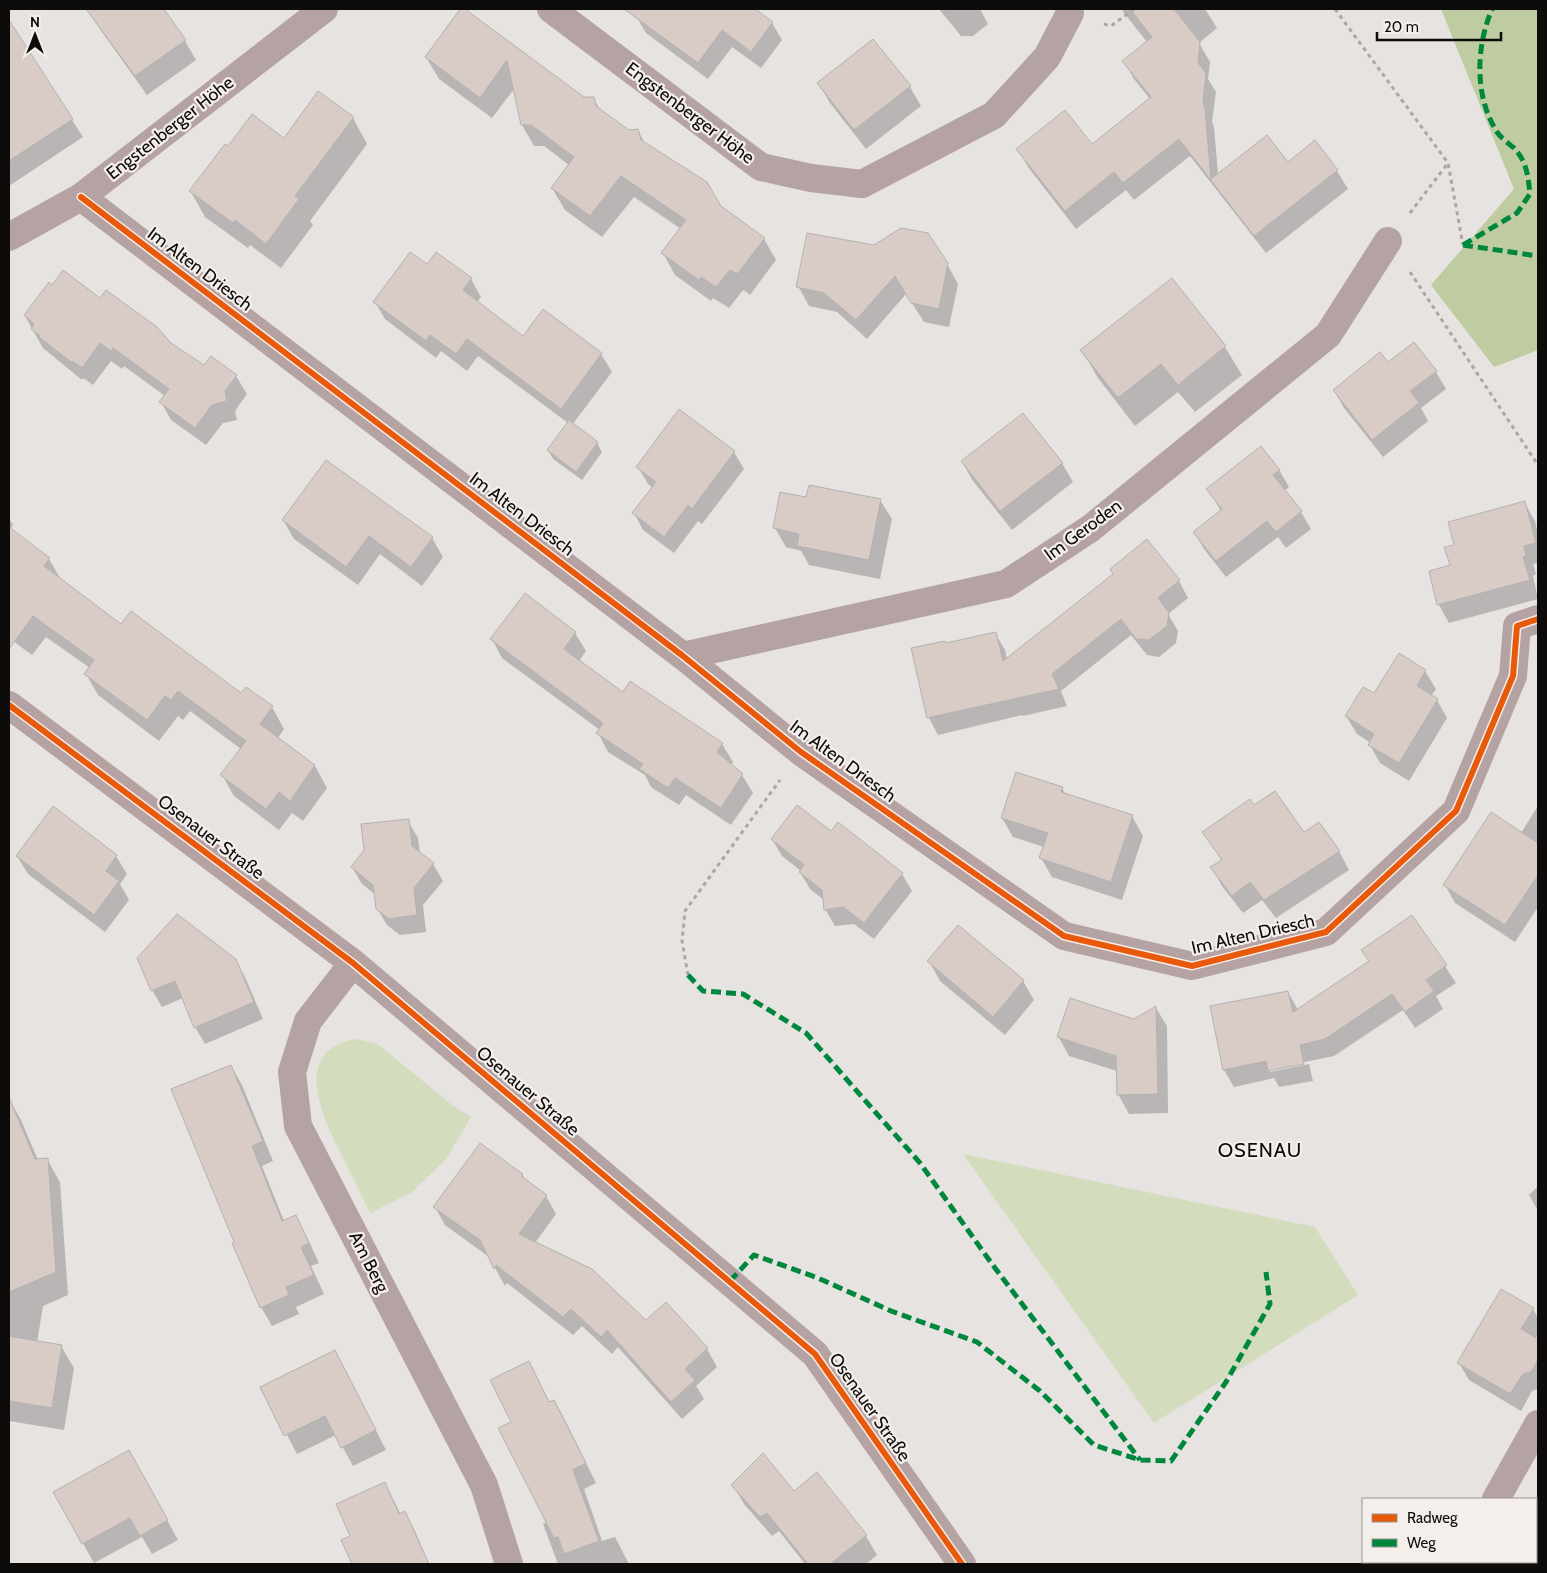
<svg xmlns="http://www.w3.org/2000/svg" width="1547" height="1573" font-family="Cabin,sans-serif">
<rect width="100%" height="100%" fill="#e6e3e1"/>
<!-- green -->
<path fill="#d3dcbd" d="M355 1039 378 1044 453 1106 471 1117 446 1159 412 1192 370 1213C361 1194 352 1176 343 1158 324 1120 289 1052 355 1039Z
M963 1154 1315 1227 1358 1295 1154 1423Z"/>
<!-- forest -->
<path fill="#bfcba0" d="M1441 9H1538V350L1494 367 1431 285 1514 189Z"/>
<!-- shadow -->
<path fill="#0003" d="M96 9H162L185 41 196 60 147 95 102 32 90 13Z
M462 9 583 98H593L601 111 628 132 638 130 646 146 721 207 764 239 776 260 750 295 743 290 729 308 713 298 711 301 675 275 663 253 681 229 634 197 602 237 565 210 552 188 569 165 544 146H534L522 125 514 89 492 118 439 79 426 57Z
M641 9H730L736 13 739 9H753L772 23 782 40 761 68 732 47 708 79 646 33 636 16Z
M939 9H980L988 24 973 36H961Z
M1121 9H1205L1217 28 1199 43 1210 62 1208 79 1216 92 1212 122 1214 127 1218 174 1287 163 1315 142 1337 171 1348 189 1266 253 1190 156 1134 200 1126 190 1076 229 1028 167 1018 149 1091 145 1150 99 1134 79 1124 61 1147 42Z
M25 47 83 137 9 186V58Z
M819 84 910 87 921 106 866 149 830 103Z
M353 118 367 144 310 221 313 225 281 268 250 245 248 248 205 217 191 192 229 148 284 139Z
M947 264 958 284 949 327 924 322 906 294 867 339 837 312 809 306 798 286Z
M427 266 471 279 481 297 477 302 524 338 543 311 601 354 612 372 572 425 597 443 602 452 582 480 553 459 548 450 568 423 478 356 467 371 441 351 436 358 385 319 375 302Z
M1172 279 1225 347 1242 375 1195 412 1178 392 1135 426 1098 378 1082 350Z
M52 286 100 299 170 344 204 367 236 376 247 394 235 411 237 420 223 423 206 445 171 420 161 402 165 396 124 366 122 369 111 361 93 385 83 378 82 380 43 348 25 316Z
M1387 364 1436 372 1446 389 1421 408 1428 421 1383 457 1344 408 1334 390Z
M734 452 744 469 702 524 698 521 674 553 643 530 634 513 653 488 648 484 638 467Z
M962 462 1062 463 1073 482 1012 530 973 481Z
M1279 470 1289 487 1284 491 1301 512 1311 529 1286 548 1278 537 1226 577 1204 549 1194 532 1221 511 1208 489Z
M807 498 880 500 892 519 880 579 809 565 801 551 786 547 775 528Z
M1524 502 1535 521 1538 534V563L1533 564 1536 574 1533 576 1538 599 1449 623 1439 605 1430 572 1451 566 1456 546Z
M9 518 13 525 10 530 49 559 61 580 121 626 242 695 272 707 284 729 278 738 315 766 327 788 303 821 292 813 279 830 234 796 222 775 241 749 190 711 183 720 178 716 159 741 98 695 86 674 90 668 46 637 32 655 9 638Z
M283 520 432 538 443 557 422 586 380 554 358 585 294 539Z
M1147 541 1179 581 1188 598 1168 614 1178 631 1176 643 1159 657 1147 655 1131 635 1061 691 1067 706 1023 716 1022 715 938 735 929 718 913 649 946 645 995 633 1005 650 1007 659 1114 575Z
M575 633 586 651 579 661 623 694 722 744 733 762 731 765 742 775 753 793 731 825 686 795 679 805 651 787 645 775 608 752 598 733 600 730 502 658 492 639Z
M1425 671 1436 689 1431 696 1437 700 1447 718 1409 781 1380 763 1370 745 1371 743 1357 734 1346 716 1374 694Z
M1062 788 1066 795 1132 816 1143 836 1122 900 1052 877 1041 858 1044 847 1013 837 1002 818Z
M1538 806V907L1515 942 1455 903 1445 885 1521 833Z
M1254 807 1339 851 1349 870 1276 918 1262 900 1243 913 1222 886 1212 868 1222 861 1204 832Z
M53 808 116 856 127 874 120 884 129 900 105 932 28 874 17 856Z
M408 821 418 838 420 853 433 864 443 881 423 905 426 932 400 935 387 925 377 908 376 895 362 884 352 867Z
M831 833 902 874 912 891 874 939 854 924 835 926 825 909 824 900 810 889 800 872 801 871 782 856 772 839Z
M1412 916 1456 983 1436 996 1443 1009 1415 1028 1403 1010 1334 1056 1270 1069V1072L1309 1064 1313 1081 1279 1087 1274 1078 1234 1087 1224 1070 1212 1007 1288 992 1298 1010 1370 961Z
M138 958 235 960 245 977 263 1019 205 1044 195 1027 183 998 162 1007 152 990Z
M929 961 1023 981 1034 1000 1005 1035 940 981Z
M1156 1008 1167 1026 1168 1113 1129 1114 1118 1094 1117 1071 1069 1056 1058 1036 1134 1020Z
M231 1066 242 1085 273 1161 262 1166 284 1221 295 1216 306 1235 319 1263 311 1266 324 1294 296 1307 299 1314 272 1326 261 1307 236 1243Z
M9 1099 21 1120 38 1160 47 1159 60 1182 68 1295 43 1306 37 1342 61 1346 74 1368 64 1430 9 1421Z
M522 1174 526 1181 546 1196 556 1214 535 1243 646 1321 707 1349 717 1367 696 1386 704 1399 682 1419 618 1347 612 1354 582 1326 573 1335 507 1283 505 1286 489 1257 445 1225 435 1207Z
M1538 1186V1211L1529 1195Z
M1533 1309 1538 1318V1334L1535 1339 1538 1340V1389L1532 1391 1521 1411 1469 1380 1459 1363Z
M335 1351 386 1450 353 1466 336 1435 297 1454 262 1387Z
M528 1363 550 1403 554 1401 565 1420 596 1483 584 1489 602 1541 615 1537 629 1564H558L543 1524 547 1522 512 1422Z
M140 1471 178 1540 152 1554 142 1537 94 1563 55 1493Z
M817 1474 866 1536 877 1555 866 1564H805L779 1531 772 1536 744 1504 733 1485 794 1492Z
M385 1483 401 1515 404 1513 414 1529 429 1564H352L343 1541 352 1536Z
M1538 1501V1515L1536 1510V1505Z"/>
<!-- building -->
<path fill="#d9cbc6" stroke="#b4b2b1" d="M86 9H164L186 40 135 76Z
M460 9H465L584 97H594L596 106 629 130 638 129 641 140 707 182 721 206 765 238 737 274 730 270 716 287 701 277 699 280 661 253 686 220 621 176 590 216 551 188 574 157 531 125H521L507 60 480 98 425 57Z
M624 9H755L773 22 751 52 722 30 698 63Z
M1130 9H1174L1200 42 1198 63 1206 73 1203 103 1205 108 1211 179 1267 135 1288 162 1315 140 1338 170 1254 236 1179 139 1123 183 1114 172 1065 211 1016 149 1065 110 1092 144 1151 97 1122 61 1152 37Z
M9 20 73 119 9 161Z
M873 39 911 86 854 130 817 83Z
M318 91 354 117 295 196 299 199 266 244 235 220 233 223 189 191 225 144 228 146 252 114 284 138Z
M901 228 928 233 948 263 939 309 911 303 895 276 856 320 824 293 796 287 807 233 874 245Z
M410 252 427 264 436 252 472 278 463 290 523 336 543 309 602 353 561 409 467 339 456 354 430 335 426 341 373 302Z
M63 270 100 298 106 290 157 327 171 343 204 365 211 356 237 375 225 391 227 401 212 405 195 428 159 402 169 389 113 348 111 351 100 343 82 368 72 361 71 362 39 337 40 336 31 329 34 324 24 315 49 282 52 285Z
M1172 278 1226 346 1178 385 1161 364 1118 398 1080 350Z
M1414 342 1437 371 1410 391 1419 403 1372 440 1333 390 1380 352 1388 362Z
M679 409 735 451 692 509 688 505 664 537 632 513 656 482 636 467Z
M1023 413 1063 463 1000 511 961 461Z
M569 420 598 442 576 472 547 450Z
M1261 446 1280 470 1273 475 1302 511 1276 532 1267 521 1216 561 1193 532 1222 509 1206 489Z
M326 460 433 537 411 567 369 536 346 567 282 520Z
M809 485 881 499 869 560 797 546 799 534 773 528 780 492 806 497Z
M1525 501 1536 543 1524 546 1526 556 1523 557 1530 580 1437 605 1429 571 1450 565 1444 547 1454 545 1448 522Z
M9 527 50 558 44 566 121 624 131 611 241 693 246 687 273 706 260 724 315 765 290 801 279 792 266 809 220 775 246 741 178 691 171 700 165 696 147 720 84 674 94 660 33 616 9 649Z
M1147 539 1180 580 1158 598 1169 613 1167 626 1149 640 1136 639 1121 619 1052 674 1059 689 927 718 911 648 945 641 946 643 996 632 1003 661 1113 574 1110 569Z
M525 593 576 632 564 649 623 692 630 681 723 743 717 752 743 774 721 808 675 778 668 788 639 769 643 764 596 733 603 723 490 639Z
M1399 653 1426 670 1417 686 1438 699 1399 763 1368 745 1374 734 1345 716 1363 687 1374 693Z
M1016 772 1063 787 1061 792 1133 815 1111 882 1039 858 1048 833 1001 818Z
M1275 791 1304 832 1319 822 1340 851 1264 900 1250 882 1232 896 1210 867 1222 860 1202 832 1250 799 1254 805Z
M797 805 831 831 838 822 903 873 864 923 843 907 824 910 822 890 799 872 804 865 771 839Z
M53 806 117 855 106 871 119 881 94 915 16 856Z
M1491 812 1538 843V875L1505 925 1443 885Z
M409 819 412 846 434 863 414 888 417 915 389 919 376 909 373 885 351 867 364 850 361 824Z
M177 914 236 959 254 1002 194 1028 175 981 151 991 137 958Z
M1412 915 1447 965 1426 980 1434 991 1405 1012 1392 994 1325 1039 1300 1045 1304 1064 1268 1071 1266 1061 1223 1070 1210 1006 1288 991 1293 1012 1369 961 1361 950Z
M958 925 1024 980 993 1017 927 961Z
M1070 998 1134 1019 1156 1006 1158 1094 1117 1095 1116 1056 1057 1037Z
M231 1065 263 1141 252 1146 282 1221 296 1215 309 1243 301 1247 314 1275 286 1287 289 1295 260 1308 232 1243 234 1242 171 1089Z
M9 1097 35 1159 48 1158 56 1272 9 1292Z
M480 1143 523 1174 521 1176 547 1195 519 1234 592 1269 646 1320 666 1302 708 1348 685 1369 695 1380 671 1402 607 1330 601 1337 571 1309 563 1317 496 1265 494 1269 480 1240 433 1207Z
M1501 1289 1534 1308 1521 1329 1538 1339V1360L1531 1372 1523 1374 1510 1394 1457 1363Z
M9 1336 62 1345 52 1408 9 1401Z
M335 1350 376 1430 341 1448 325 1416 284 1436 260 1387Z
M529 1361 549 1402 554 1400 586 1463 573 1470 599 1541 564 1554 558 1537 554 1538 498 1428 511 1422 490 1380Z
M129 1450 168 1520 140 1536 130 1518 82 1544 53 1492Z
M763 1453 794 1491 817 1472 867 1535 830 1564H808L767 1513 760 1517 731 1485Z
M385 1482 399 1514 405 1511 429 1564H352L341 1540 350 1536 336 1504Z"/>
<g fill="none" stroke-linecap="round" stroke-linejoin="round">
<!-- path -->
<path stroke="#b0a4a4" stroke-width="3" stroke-dasharray="4 4" stroke-linecap="butt" d="M1335 9 1448 163 1463 245
M1104 24 1111 26 1134 9
M1410 213 1448 163
M1410 272 1538 465
M688 975 682 941 685 911 780 780"/>
<!-- minor -->
<path stroke="#b5a2a2" stroke-width="28" d="M551 9 761 167 811 178 862 184 994 115 1047 57 1070 13 1069 9
M81 197 683 656 801 752 1064 936 1192 966 1326 932 1456 811 1513 676 1517 626 1538 619
M9 237 81 197 324 9
M683 656 1006 584 1091 528 1328 335 1388 241
M9 705 353 963 815 1354 962 1564
M353 963 308 1021 292 1072 298 1126 484 1485 509 1564
M1496 1499 1538 1424
M1459 1564 1460 1562"/>
<!-- quiet -->
<path stroke="#00873e" stroke-width="5" stroke-dasharray="10 5" stroke-linecap="butt" d="M1463 245 1517 213 1530 194C1528 176 1527 162 1514 148 1508 143 1501 138 1497 132 1474 96 1476 47 1492 9
M1463 245 1538 256
M688 975 703 991 743 994 806 1033 920 1163 992 1264 1140 1460
M730 1281 754 1255 818 1278 891 1311 977 1342 1040 1391 1094 1445 1140 1460 1171 1461 1226 1382 1270 1304 1266 1272"/>
<defs>
<path id="cycleway" d="M81 197 683 656 801 752 1064 936 1192 966 1326 932 1456 811 1513 676 1517 626 1538 619
M9 705 353 963 815 1354 962 1564"/>
</defs>
<!-- cycleway casing -->
<use href="#cycleway" stroke="#f5efec" stroke-width="9"/>
<!-- cycleway -->
<use href="#cycleway" stroke="#e8590c" stroke-width="6"/>
</g>
<g text-anchor="middle" dominant-baseline="central" stroke-width="4.5" stroke-linejoin="round" paint-order="stroke">
<!-- street labels -->
<g font-size="18" fill="#0e0c0b" stroke="#f5efec">
<text transform="translate(690 113) rotate(37)">Engstenberger Höhe</text>
<text transform="translate(170 128) rotate(-38)">Engstenberger Höhe</text>
<text transform="translate(200 269) rotate(37)">Im Alten Driesch</text>
<text transform="translate(522 514) rotate(37)">Im Alten Driesch</text>
<text transform="translate(1083 530) rotate(-36)">Im Geroden</text>
<text transform="translate(843 761) rotate(36)">Im Alten Driesch</text>
<text transform="translate(211 837) rotate(37)">Osenauer Straße</text>
<text transform="translate(1253 934) rotate(-13)">Im Alten Driesch</text>
<text transform="translate(528 1091) rotate(40)">Osenauer Straße</text>
<text transform="translate(369 1262) rotate(63)">Am Berg</text>
<text transform="translate(870 1407) rotate(55)">Osenauer Straße</text>
</g>
<!-- quarter labels -->
<g font-size="20" letter-spacing="1" fill="#0e0c0b" stroke="#f5efec">
<text x="1260" y="1150">OSENAU</text>
</g>
</g>
<!-- border -->
<rect width="1547" height="1573" fill="none" stroke="#0e0c0b" stroke-width="20"/>
<!-- legend -->
<rect x="1362" y="1498" width="175" height="65" fill="#f5efec" stroke="#999492"/>
<rect x="1372" y="1514" width="25" height="8" fill="#e8590c" stroke="#999492"/>
<text x="1407" y="1523" font-size="15" fill="#0e0c0b">Radweg</text>
<rect x="1372" y="1539" width="25" height="8" fill="#00873e" stroke="#999492"/>
<text x="1407" y="1548" font-size="15" fill="#0e0c0b">Weg</text>
<!-- north arrow -->
<g transform="translate(35 35)" stroke="#f5efec" stroke-width="4" paint-order="stroke">
<path d="M0-4L9 19L0 12L-9 19Z" fill="#0e0c0b"/>
<text y="-8" font-size="14" font-weight="bold" text-anchor="middle" fill="#0e0c0b">N</text>
</g>
<!-- scale -->
<path d="M1377 32v8h124v-8" fill="none" stroke="#0e0c0b" stroke-width="2.5"/>
<text x="1384" y="32" font-size="15" fill="#0e0c0b" stroke="#f5efec" stroke-width="4" paint-order="stroke">20 m</text>
</svg>
